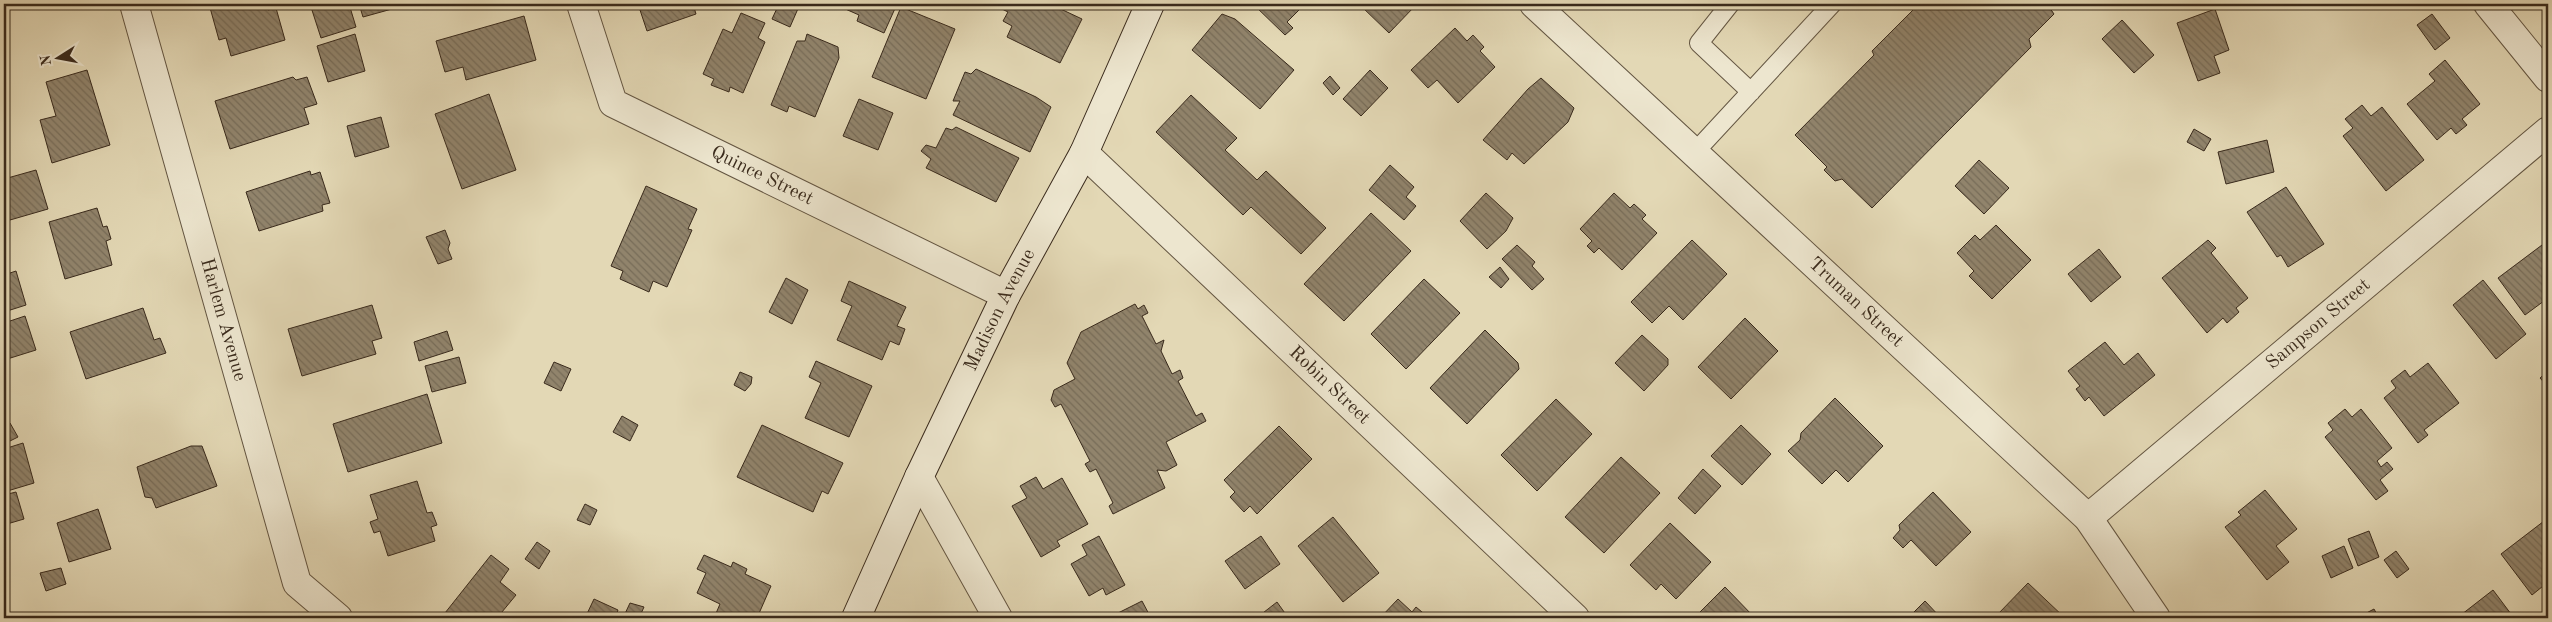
<svg xmlns="http://www.w3.org/2000/svg" width="2552" height="622" font-family="'Old Standard TT',serif">
<defs>
<pattern id="building-back-hatch" width="6" height="6" patternUnits="userSpaceOnUse" patternTransform="scale(1.25)"><rect width="6" height="6" fill="#91846c"/><path d="M-1 5l2 2M0 0l6 6M5-1l2 2" fill="none" stroke="#776c58"/></pattern>
</defs>
<rect width="100%" height="100%" fill="#e3d8b5"/>
<filter id="stains"><feTurbulence type="fractalNoise" baseFrequency=".004" numOctaves="4"/><feColorMatrix values="0 0 0 0 .2 0 0 0 0 .09 0 0 0 0 .02 0 0 0 .5 -.17"/></filter>
<radialGradient id="worn" r=".72"><stop offset=".6" stop-color="#630" stop-opacity="0"/><stop offset="1" stop-color="#630" stop-opacity=".3"/></radialGradient>
<!-- building -->
<path fill="url(#building-back-hatch)" stroke="#392a1c" d="M209 4H266L268 10 276 8 285 40 231 56 226 38 219 40Z
M310 4H349L356 27 321 38Z
M359 4H410L363 17Z
M638 4H693L696 14 647 31Z
M779 4H800L790 27 772 19Z
M834 4H897L884 33 857 21 859 15Z
M912 4H927L925 9Z
M992 4H1050L1082 19 1060 63 1007 37 1012 26 1003 21 1008 12Z
M1253 4H1305L1287 22 1293 28 1285 35Z
M1362 4H1412L1415 6 1389 33 1361 6Z
M1919 4H2047L2054 14 2029 39 2031 47 1872 208 1842 179 1835 181 1824 170 1827 167 1795 135 1874 55 1872 51Z
M901 7 955 29 926 99 872 77Z
M2215 9 2229 50 2214 56 2220 73 2198 81 2177 23Z
M741 13 765 23 758 38 765 42 743 93 730 87 729 92 711 85 714 79 703 74 723 29 732 33Z
M1222 14 1235 19 1294 70 1260 109 1192 50Z
M2432 14 2450 38 2435 50 2417 25Z
M524 16 536 60 466 80 463 67 445 72 436 41Z
M2122 20 2154 55 2134 73 2102 39Z
M1455 28 1467 41 1473 35 1484 47 1480 51 1495 67 1458 103 1437 80 1428 88 1411 70Z
M355 34 365 71 328 82 317 46Z
M807 34 838 47 839 58 815 117 789 106 787 112 771 105 797 41H805Z
M2445 60 2480 104 2462 119 2467 125 2456 134 2451 128 2437 140 2407 104 2435 81 2429 74Z
M976 69 1036 97 1051 107 1030 152 953 115 960 101H953L965 72 971 74Z
M87 70 110 145 52 163 40 120 56 116 46 82Z
M1370 70 1388 88 1361 116 1343 99Z
M1330 76 1340 88 1333 95 1323 83Z
M293 77 296 80 307 77 317 104 304 108 309 124 230 149 215 101Z
M1541 78 1574 108 1568 122 1524 164 1512 153 1507 160 1483 140 1528 89Z
M489 94 516 170 462 189 435 114Z
M1191 95 1237 138 1225 150 1257 180 1266 171 1326 228 1301 254 1251 207 1243 215 1156 132Z
M859 99 893 113 878 150 843 136Z
M2362 105 2371 116 2382 107 2424 160 2386 191 2343 136 2353 128 2345 119Z
M381 117 389 147 355 157 347 126Z
M956 127 1019 158 996 202 926 168 931 159 921 151 926 145 936 148 946 128 952 130Z
M2194 129 2211 139 2204 151 2187 142Z
M2267 140 2274 172 2226 184 2218 152Z
M1979 160 2009 188 1984 214 1955 186Z
M1390 165 1414 187 1406 197 1416 206 1404 220 1369 190Z
M36 170 48 209 10 220 8 216 4 217V179Z
M310 171 311 175 320 172 330 203 322 205 323 211 259 231 246 192Z
M646 186 697 209 688 229 692 230 667 287 653 281 649 292 620 279 623 271 611 266Z
M2286 187 2324 244 2288 267 2281 255 2277 257 2247 212Z
M1486 193 1513 218 1506 231 1487 249 1460 221Z
M1614 193 1630 208 1634 204 1646 215 1642 219 1657 233 1622 270 1599 248 1594 253 1587 246 1592 241 1580 229Z
M97 208 103 227 107 226 111 239 106 241 112 265 65 279 49 222Z
M1371 213 1411 251 1344 321 1304 284Z
M1996 225 2031 260 1992 299 1969 276 1974 271 1957 253 1975 235 1980 240Z
M445 230 450 243 448 249 452 259 438 264 426 237Z
M1692 240 1727 274 1683 320 1669 306 1652 323 1631 302Z
M2208 240 2216 248 2211 253 2248 298 2236 308 2239 312 2227 323 2223 318 2207 333 2162 278Z
M1517 245 1535 262 1532 266 1544 279 1532 290 1502 259Z
M2542 245 2548 254V298L2525 315 2498 278Z
M2099 249 2121 277 2091 302 2068 274Z
M1500 267 1509 279 1501 288 1489 277Z
M16 271 26 305 4 312V275Z
M786 278 808 290 792 324 769 312Z
M1424 279 1460 313 1406 369 1371 334Z
M2483 280 2526 334 2496 359 2453 305Z
M849 281 906 307 897 326 905 329 899 345 890 341 882 360 837 340 852 306 841 301Z
M1135 304 1138 309 1144 305 1148 313 1142 316 1156 344 1164 340 1161 351 1172 374 1180 370 1183 378 1178 381 1196 416 1202 413 1206 421 1166 442 1177 465 1166 471 1157 470 1165 488 1113 514 1109 506 1113 503 1096 469 1090 472 1085 464 1090 461 1061 404 1055 407 1051 400 1054 390 1075 379 1067 363 1081 332Z
M372 305 382 338 372 341 376 354 302 376 288 329Z
M143 308 154 340 160 338 166 353 86 379 70 332Z
M25 316 36 350 4 360V323Z
M1745 318 1778 351 1731 399 1698 367Z
M1485 330 1518 363 1519 369 1467 424 1430 388Z
M447 331 453 350 419 361 414 342Z
M1642 335 1668 359V365L1644 391 1615 363Z
M2105 342 2124 365 2138 353 2155 375 2104 416 2089 397 2085 401 2076 389 2080 386 2068 371Z
M459 357 466 383 432 392 425 366Z
M816 361 872 386 849 437 805 418 821 383 809 377Z
M554 362 571 369 561 391 544 383Z
M2428 363 2459 403 2424 430 2428 435 2418 443 2384 398 2396 388 2391 381 2405 370 2410 377Z
M2548 371V387L2540 378Z
M740 372 752 377 751 384 745 391 734 385Z
M427 394 442 443 348 472 333 424Z
M1835 398 1883 446 1848 482 1836 470 1822 484 1788 451 1800 440 1801 433Z
M1556 399 1592 434 1537 491 1501 455Z
M2345 409 2352 417 2361 409 2392 448 2377 461 2381 467 2387 462 2393 469 2380 480 2388 491 2376 500 2325 437 2333 430 2328 423Z
M622 416 638 425 630 441 613 432Z
M10 423 18 437 4 444V427Z
M762 425 843 463 828 494 822 491 813 512 737 477Z
M1741 425 1771 454 1742 485 1711 456Z
M1279 426 1312 459 1257 514 1250 506 1244 512 1230 497 1235 492 1224 480Z
M23 443 34 483 4 492V449Z
M191 446H202L217 486 156 508 152 498 145 497 137 467Z
M1621 457 1660 493 1604 553 1565 517Z
M1703 469 1721 486 1695 514 1678 498Z
M1036 477 1043 489 1062 478 1088 524 1057 541 1060 546 1041 557 1012 506 1027 498 1020 486Z
M417 481 427 513 432 512 437 525 431 527 435 541 388 556 380 531 374 533 370 522 378 519 370 495Z
M2265 490 2297 529 2276 546 2289 562 2267 580 2225 527 2241 515 2238 512Z
M16 492 24 519 7 524 4 513V495Z
M1933 492 1971 532 1936 566 1911 540 1903 548 1893 538 1900 530 1899 525Z
M585 504 597 510 590 525 577 520Z
M98 509 111 549 69 562 57 523Z
M1333 517 1379 573 1343 602 1298 546Z
M2548 518V582L2532 595 2501 554Z
M1670 523 1711 562 1676 599 1661 584 1656 590 1630 565Z
M2369 531 2379 557 2358 566 2348 539Z
M1099 536 1125 585 1106 595 1103 588 1089 596 1071 564 1087 555 1082 545Z
M1261 536 1280 564 1245 589 1225 561Z
M537 542 550 551 539 569 525 559Z
M2344 546 2353 568 2331 578 2322 556Z
M2396 551 2409 569 2397 578 2384 560Z
M491 555 509 569 500 582 516 595 497 618H441Z
M704 555 731 567 733 562 747 569 745 574 771 586 757 618H714L720 604 697 593 706 573 697 569Z
M61 568 66 584 46 591 40 573Z
M2028 583 2065 618H2002L1998 614Z
M1725 587 1755 618H1694Z
M2493 590 2514 618H2457Z
M594 599 618 610 615 618H585Z
M1398 599 1412 612 1416 607 1428 617 1380 618Z
M1142 601 1151 618H1108Z
M1925 601 1941 618H1908Z
M1277 602 1287 616 1261 618 1259 616Z
M630 603 644 607 639 618H623Z
M2374 609 2379 618H2357Z"/>
<g fill="none" stroke-linecap="round" stroke-linejoin="round">
<defs>
<path id="lane" d="M1730 4 1699 43 1751 92
M1695 152 1832 4"/>
<g id="street">
<path id="s1" d="M134 4 297 583 338 618"/>
<path id="s2" d="M581 4 613 103 1006 295"/>
<path id="s3" d="M1534 4 2088 518 2156 618"/>
<path d="M2488 4 2548 78"/>
<path id="s4" d="M1084 153 1575 618"/>
<path d="M919 477 998 618"/>
<path id="s5" d="M2088 518 2548 131"/>
</g>
<g id="secondary">
<path id="s6" d="M856 618 919 477 1006 295 1084 153 1150 4"/>
</g>
</defs>
<!-- lane casing -->
<use href="#lane" stroke="#645642" stroke-width="20"/>
<!-- street casing -->
<use href="#street" stroke="#645642" stroke-width="30"/>
<!-- secondary casing -->
<use href="#secondary" stroke="#392a1c" stroke-width="30"/>
<!-- lane -->
<use href="#lane" stroke="#ede6cf" stroke-width="18"/>
<!-- street -->
<use href="#street" stroke="#ede6cf" stroke-width="28"/>
<!-- secondary -->
<use href="#secondary" stroke="#ede6cf" stroke-width="28"/>
</g>
<g text-anchor="middle" dominant-baseline="central" stroke-width="4.5" stroke-linejoin="round" paint-order="stroke">
<!-- street labels -->
<g font-size="19" fill="#392a1c" stroke="#ede6cf">
<text stroke="none"><textPath href="#s2" startOffset="270">Quince Street</textPath></text>
<text stroke="none"><textPath href="#s3" startOffset="439">Truman Street</textPath></text>
<text stroke="none"><textPath href="#s6" startOffset="340">Madison Avenue</textPath></text>
<text stroke="none"><textPath href="#s1" startOffset="328">Harlem Avenue</textPath></text>
<text stroke="none"><textPath href="#s5" startOffset="301">Sampson Street</textPath></text>
<text stroke="none"><textPath href="#s4" startOffset="338">Robin Street</textPath></text>
</g>
</g>
<!-- margin -->
<rect width="2552" height="622" fill="none" stroke="#e3d8b5" stroke-width="20"/>
<rect x="5" y="5" width="2542" height="612" fill="none" stroke="#392a1c" stroke-width="2.5"/>
<rect x="10" y="10" width="2532" height="602" fill="none" stroke="#392a1c"/>
<!-- north arrow -->
<g transform="translate(58 58) rotate(259)" stroke="#ede6cf" stroke-width="4" paint-order="stroke">
<path d="M0-4L9 19L0 12L-9 19Z" fill="#392a1c"/>
<text y="-8" font-size="14" font-weight="bold" text-anchor="middle" fill="#392a1c">N</text>
</g>
<rect width="100%" height="100%" filter="url(#stains)"/>
<rect width="100%" height="100%" fill="url(#worn)"/>
</svg>
